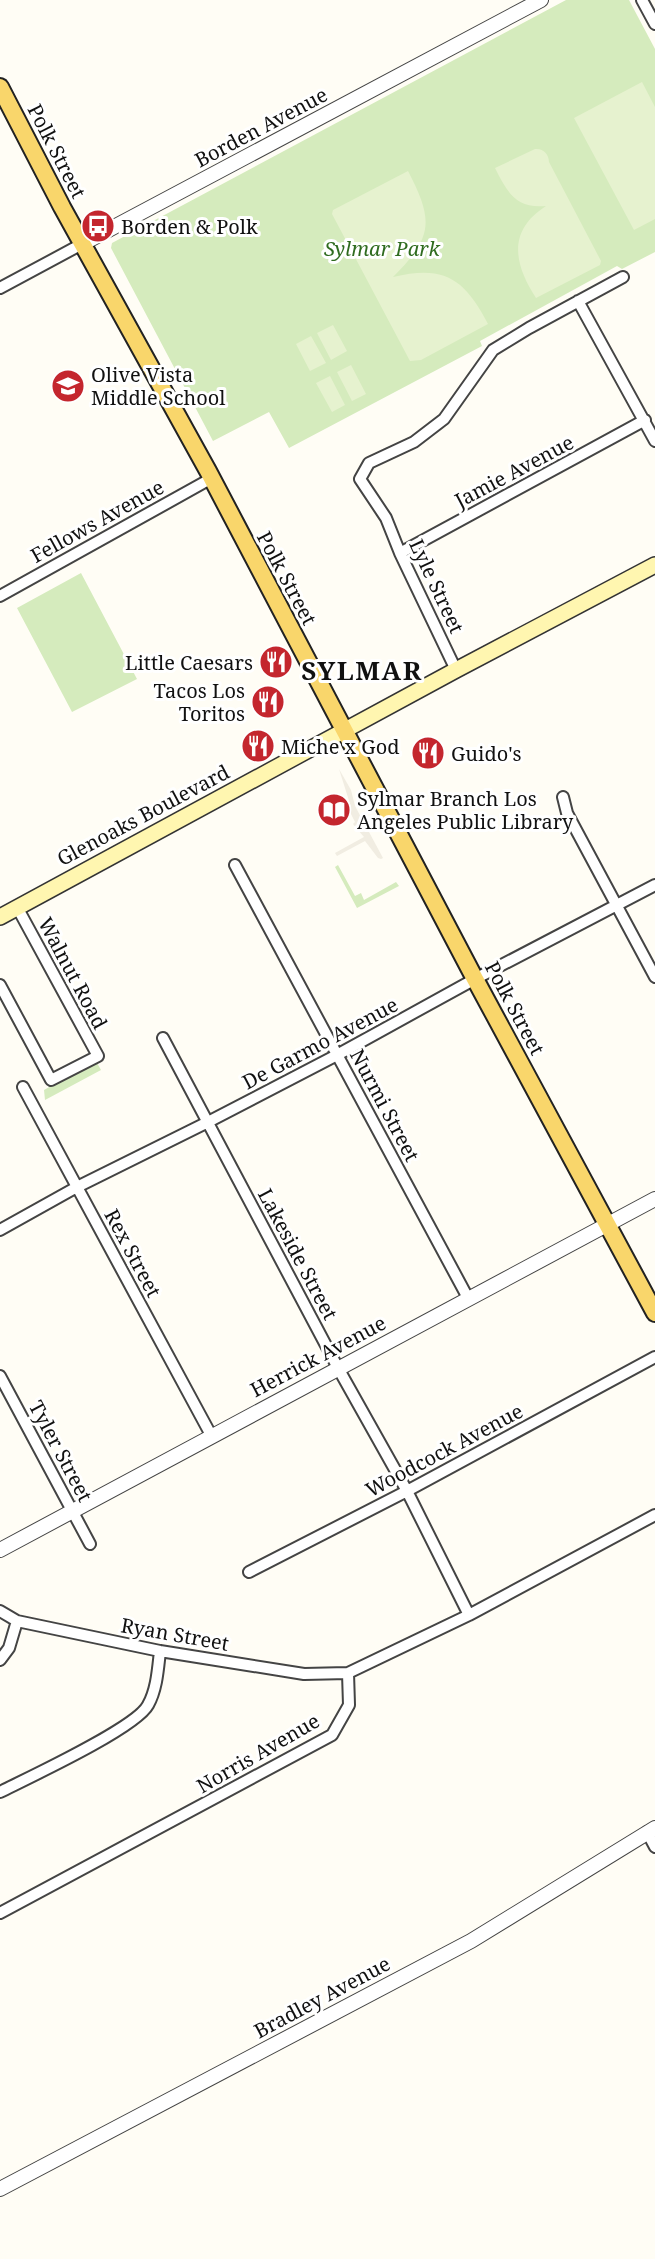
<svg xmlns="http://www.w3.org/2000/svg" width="655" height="2259" font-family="'Noto Serif',serif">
<rect width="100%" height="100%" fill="#fffdf5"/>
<!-- green -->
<path fill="#d5ebbd" d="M566 0H629L655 49V252L622 269 617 266 480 341 482 346 289 448 269 412 213 441 111 248 112 243Z
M81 573 137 679 72 712 17 608Z
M338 865 355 896 361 893 364 900 396 882 399 886 357 908 335 867Z
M96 1061 101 1070 45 1100 44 1090Z"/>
<!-- pitch -->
<path fill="#e6f2cf" d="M642 82 655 107V219L634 230 574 118Z
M535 149C543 148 549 154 549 162L601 261 600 265 536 298C514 264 507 231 546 206 516 209 507 192 495 168Z
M408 171C434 221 433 237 393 277 444 265 464 278 488 324L421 360 410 361 332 214 333 210Z
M333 325 347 351 331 360 317 333Z
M311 336 326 363 310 371 296 344Z
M351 365 366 394 352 401 337 372Z
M330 376 345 405 332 412 316 383Z"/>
<!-- plaza -->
<path fill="#f1ede2" d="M339 769 351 790 355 806 383 858 381 859 378 858 365 841 337 856 335 853 364 837 353 824 355 822 348 808 351 807Z"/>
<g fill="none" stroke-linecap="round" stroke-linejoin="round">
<defs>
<path id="minor" d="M642 0 655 24
M0 288 82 244
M578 301 655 441
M400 553 645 420
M0 596 212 478
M456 670 400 553 386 518 360 479 369 463 414 442 444 419 493 350 529 328 623 277
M563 797 567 813 655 977
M235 865 468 1298
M0 985 51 1080 98 1056 17 907
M163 1038 338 1368 407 1491 469 1615
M23 1087 211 1435
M0 1230 77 1187 208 1122 337 1055 475 979 655 885
M0 1376 90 1544
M249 1572 407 1491 655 1357
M0 1611 17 1621 160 1651 304 1674 348 1673
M0 1660 9 1648 17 1621
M0 1792C28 1778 136 1728 148 1705 157 1689 158 1668 160 1651
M647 1832 655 1847
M0 1913 332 1735 349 1705 348 1673 469 1615 655 1515"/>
<path id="tertiary" d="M82 244 541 0
M0 1550 655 1199
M0 2189 471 1941 655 1828"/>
<path id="secondary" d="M0 917 456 670 655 565"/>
<path id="primary" d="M0 87 62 207 208 471 475 979 655 1313"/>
</defs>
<!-- minor casing -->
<use href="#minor" stroke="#444" stroke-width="14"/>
<!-- tertiary casing -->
<use href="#tertiary" stroke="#444" stroke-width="16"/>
<!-- secondary casing -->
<use href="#secondary" stroke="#333" stroke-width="18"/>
<!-- primary casing -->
<use href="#primary" stroke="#222" stroke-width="20"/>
<!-- minor -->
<use href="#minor" stroke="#fff" stroke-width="10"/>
<!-- tertiary -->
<use href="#tertiary" stroke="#fff" stroke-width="14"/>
<!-- secondary -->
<use href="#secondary" stroke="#fff6b0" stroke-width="15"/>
<!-- primary -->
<use href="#primary" stroke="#f9d66b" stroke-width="16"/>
</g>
<!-- icons -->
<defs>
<symbol id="bus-disc" viewBox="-11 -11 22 22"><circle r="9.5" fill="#c4262e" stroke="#fff"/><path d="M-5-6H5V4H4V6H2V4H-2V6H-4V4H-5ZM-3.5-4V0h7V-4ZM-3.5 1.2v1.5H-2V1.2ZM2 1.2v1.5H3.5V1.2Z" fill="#fff"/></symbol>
<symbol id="school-disc" viewBox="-11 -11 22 22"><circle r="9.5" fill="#c4262e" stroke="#fff"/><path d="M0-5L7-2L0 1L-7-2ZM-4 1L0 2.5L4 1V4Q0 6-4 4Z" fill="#fff"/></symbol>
<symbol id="restaurant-disc" viewBox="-11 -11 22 22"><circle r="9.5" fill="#c4262e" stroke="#fff"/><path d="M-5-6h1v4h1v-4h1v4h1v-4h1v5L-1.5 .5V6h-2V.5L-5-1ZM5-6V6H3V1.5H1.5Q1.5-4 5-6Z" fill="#fff"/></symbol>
<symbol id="library-disc" viewBox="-11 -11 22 22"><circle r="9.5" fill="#c4262e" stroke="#fff"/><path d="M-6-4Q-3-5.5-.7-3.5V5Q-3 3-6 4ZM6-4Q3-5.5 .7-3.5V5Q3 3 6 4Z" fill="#fff"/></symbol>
</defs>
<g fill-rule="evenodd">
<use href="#bus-disc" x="79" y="207" width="38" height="38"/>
<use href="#school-disc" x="49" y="367" width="38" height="38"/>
<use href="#restaurant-disc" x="257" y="643" width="38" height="38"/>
<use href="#restaurant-disc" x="249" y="683" width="38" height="38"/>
<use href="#restaurant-disc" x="239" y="727" width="38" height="38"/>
<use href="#restaurant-disc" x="409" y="734" width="38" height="38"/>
<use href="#library-disc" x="315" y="791" width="38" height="38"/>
</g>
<g text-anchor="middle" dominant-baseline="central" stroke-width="6" stroke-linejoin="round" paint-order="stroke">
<!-- street labels -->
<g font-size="20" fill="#111" stroke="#fff">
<text transform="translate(261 127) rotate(-28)">Borden Avenue</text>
<text transform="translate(57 151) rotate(63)">Polk Street</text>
<text transform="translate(514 471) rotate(-28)">Jamie Avenue</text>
<text transform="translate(97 521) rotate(-29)">Fellows Avenue</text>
<text transform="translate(287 578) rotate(62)">Polk Street</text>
<text transform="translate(437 586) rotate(65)">Lyle Street</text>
<text transform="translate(143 815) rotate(-28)">Glenoaks Boulevard</text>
<text transform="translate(73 973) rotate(62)">Walnut Road</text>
<text transform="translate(515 1008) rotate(62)">Polk Street</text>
<text transform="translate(320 1043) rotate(-28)">De Garmo Avenue</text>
<text transform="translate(385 1105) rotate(62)">Nurmi Street</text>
<text transform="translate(133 1253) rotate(62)">Rex Street</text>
<text transform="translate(298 1254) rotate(62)">Lakeside Street</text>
<text transform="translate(318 1356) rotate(-28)">Herrick Avenue</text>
<text transform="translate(444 1450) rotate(-28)">Woodcock Avenue</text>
<text transform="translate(61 1451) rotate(62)">Tyler Street</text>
<text transform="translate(175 1634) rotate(10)">Ryan Street</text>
<text transform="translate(258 1753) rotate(-30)">Norris Avenue</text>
<text transform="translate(322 1997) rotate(-28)">Bradley Avenue</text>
</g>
<!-- poi labels -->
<g font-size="20" fill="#111" stroke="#fff" text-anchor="start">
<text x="121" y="226">Borden &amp; Polk</text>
<text x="91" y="374">Olive Vista<tspan x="91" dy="23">Middle School</tspan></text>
<text x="253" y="662" text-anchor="end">Little Caesars</text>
<text x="245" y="690" text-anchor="end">Tacos Los<tspan x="245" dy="23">Toritos</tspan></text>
<text x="281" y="746">Miche x God</text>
<text x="451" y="753">Guido's</text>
<text x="357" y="798">Sylmar Branch Los<tspan x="357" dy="23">Angeles Public Library</tspan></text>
</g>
<!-- park labels -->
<g font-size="20" font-style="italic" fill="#2f6b1f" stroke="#fff">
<text x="382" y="248">Sylmar Park</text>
</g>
<!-- district labels -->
<g font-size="26" font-weight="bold" letter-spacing="1.5" fill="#111" stroke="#fff">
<text x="362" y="670">SYLMAR</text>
</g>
</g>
</svg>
